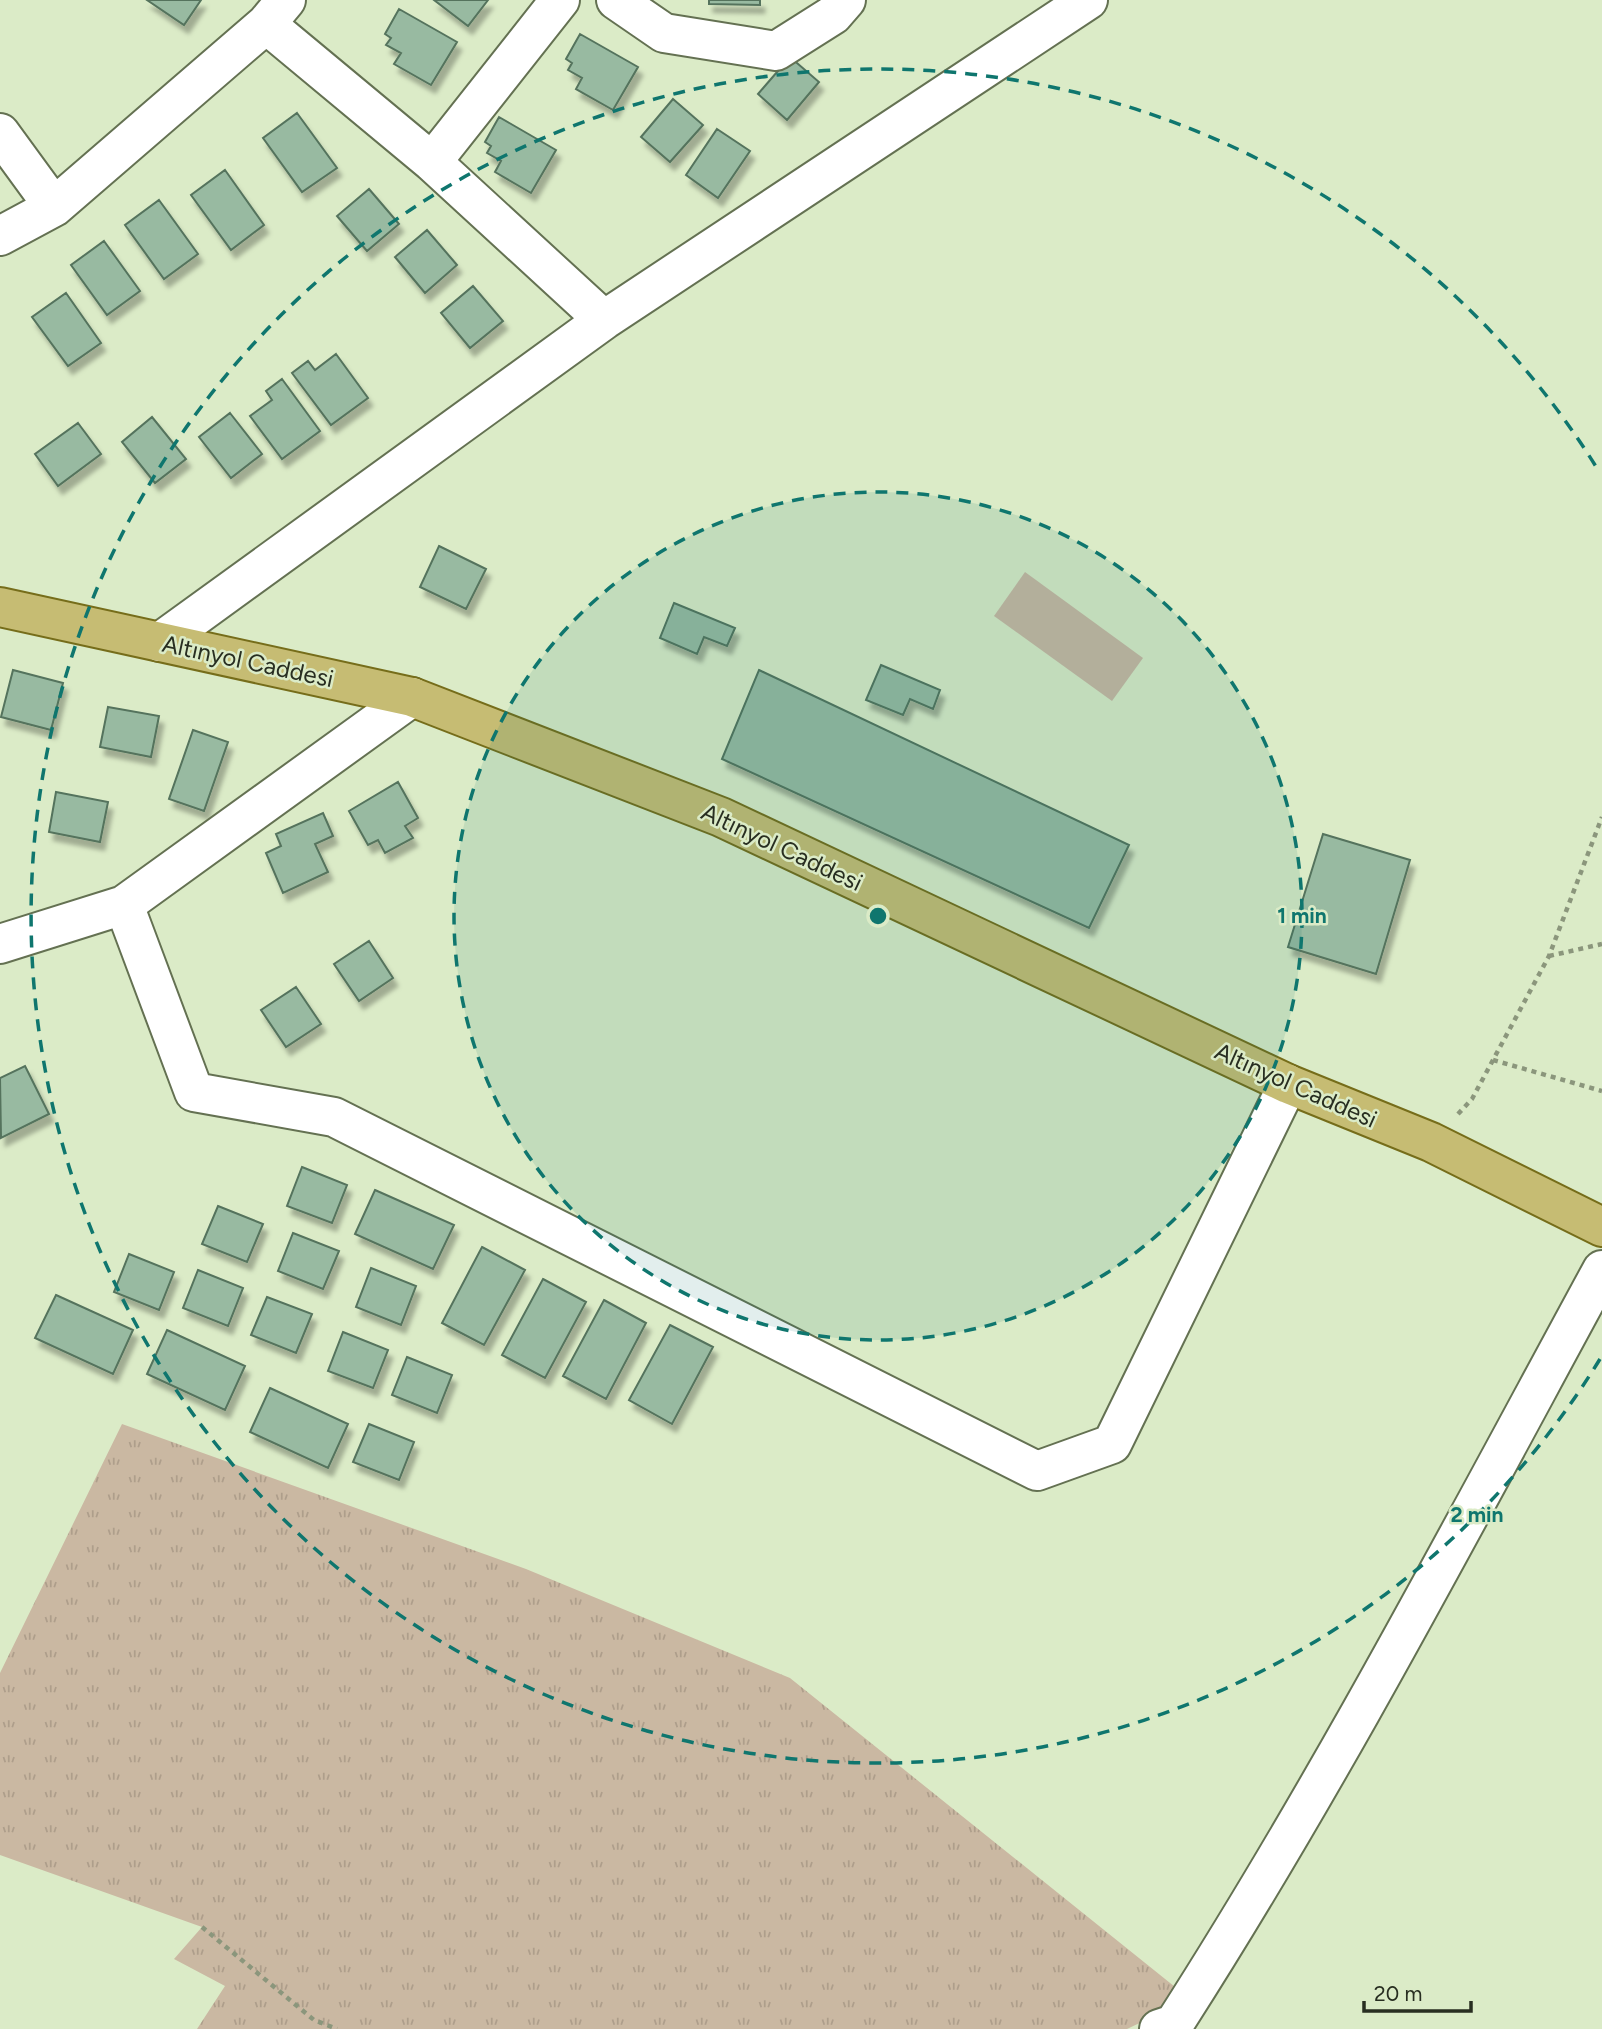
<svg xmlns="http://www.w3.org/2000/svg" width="1602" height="2029" font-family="Figtree,sans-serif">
<defs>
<pattern id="grass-tufts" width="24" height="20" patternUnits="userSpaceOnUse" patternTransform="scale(1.75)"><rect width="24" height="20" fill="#cab8a2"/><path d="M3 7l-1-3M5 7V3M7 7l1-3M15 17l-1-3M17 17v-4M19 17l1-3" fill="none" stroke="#ae9e8b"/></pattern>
<filter id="shadow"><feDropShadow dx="4.5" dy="8" stdDeviation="2" flood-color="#0004"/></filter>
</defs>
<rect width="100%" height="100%" fill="#dbebc7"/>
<!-- grass -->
<path fill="url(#grass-tufts)" d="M122 1424 526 1569 790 1678 1190 1999 1127 2029H197L225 1986 174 1959 202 1927 0 1855V1673Z"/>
<!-- pitch -->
<path fill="#cab8a2" d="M1025 572 1143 658 1112 701 994 616Z"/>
<!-- building -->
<path fill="#98baa1" stroke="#54735d" stroke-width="2" filter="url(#shadow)" d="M147 0H201L184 25Z
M434 0H488L468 26Z
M709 0H760V5L709 4Z
M399 9 457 42 431 85 394 64 401 53 386 45 391 38 385 34Z
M580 34 638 67 613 110 576 89 582 78 568 70 572 63 566 59Z
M790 57 819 82 787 120 758 94Z
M673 99 703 125 670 162 641 137Z
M297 113 337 168 302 192 263 138Z
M499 117 556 150 531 193 495 172 501 161 487 153 491 146 485 142Z
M717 129 750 151 718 198 686 175Z
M225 170 264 225 231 250 191 195Z
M369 189 399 224 367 251 337 216Z
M159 200 198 254 164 279 125 225Z
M427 230 457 265 425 293 395 257Z
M104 241 140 291 107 315 71 265Z
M473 286 503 321 470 348 441 313Z
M66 293 101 343 68 366 32 317Z
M336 354 368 398 331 425 292 373 308 361 315 370Z
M282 379 320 431 282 459 250 416 272 400 266 391Z
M230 413 262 454 231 478 199 437Z
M152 417 186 459 155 483 122 442Z
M78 423 101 454 58 486 35 454Z
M439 546 486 569 466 609 420 587Z
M674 603 735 628 727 646 704 637 697 654 660 638Z
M881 665 940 690 933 709 910 699 903 715 866 700Z
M13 670 63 683 51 730 1 717Z
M759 670 1129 845 1089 928 722 759Z
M108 707 159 716 151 757 100 747Z
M193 730 228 742 204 811 169 799Z
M398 782 418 818 405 826 413 838 385 853 378 840 368 845 349 811Z
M56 792 108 802 100 842 49 832Z
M323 813 333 836 315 844 328 872 283 893 266 853 281 846 276 834Z
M1323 834 1410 860 1376 974 1288 947Z
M369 941 393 978 359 1001 334 964Z
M296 987 321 1024 286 1047 261 1010Z
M25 1066 49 1114 1 1138 0 1078Z
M302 1167 347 1185 332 1223 287 1206Z
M375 1190 454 1225 433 1269 355 1234Z
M218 1206 263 1224 247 1262 202 1244Z
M293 1233 339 1251 323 1289 278 1271Z
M482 1247 525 1270 484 1345 442 1323Z
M129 1254 174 1272 159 1310 114 1292Z
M371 1268 416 1286 401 1325 356 1307Z
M198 1270 243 1288 228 1326 183 1308Z
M543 1279 586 1302 545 1378 502 1355Z
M56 1295 133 1330 113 1374 35 1338Z
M267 1297 312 1314 296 1353 251 1335Z
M604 1300 646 1323 606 1399 563 1376Z
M670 1325 713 1347 672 1424 629 1400Z
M167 1330 245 1366 225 1410 147 1374Z
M343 1332 388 1350 373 1388 328 1371Z
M407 1357 452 1375 437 1413 392 1395Z
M270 1388 348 1424 328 1468 250 1432Z
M369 1424 414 1442 399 1480 353 1462Z"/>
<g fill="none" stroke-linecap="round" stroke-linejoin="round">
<defs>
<path id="minor" d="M616 0 664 33 776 51 833 15 846 0
M0 133 54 207
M432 162 560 0
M0 236 54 207 266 24 286 0
M604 320 1088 0
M160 642 604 320 432 162 266 24
M124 905 194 1092 334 1117 1037 1471 1112 1444 1288 1084
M0 944 124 905 412 697
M1159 2029 1174 2024C1330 1781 1464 1524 1602 1270"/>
<path id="major" d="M0 607 412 697 721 817 1288 1084 1431 1142 1602 1227"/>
</defs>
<!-- minor casing -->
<use href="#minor" stroke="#647152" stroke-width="42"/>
<!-- major casing -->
<use href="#major" stroke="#766d1a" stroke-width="42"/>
<!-- path -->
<path stroke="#8b967c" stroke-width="4.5" stroke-dasharray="5 5" stroke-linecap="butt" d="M1549 956 1602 944
M1493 1060 1602 1091
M1458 1114 1472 1099 1549 956 1602 817
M202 1927 314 2020 337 2029"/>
<!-- minor -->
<use href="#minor" stroke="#fff" stroke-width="38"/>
<!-- major -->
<use href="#major" stroke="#c6bc73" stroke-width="38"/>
</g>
<!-- distance rings -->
<circle cx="878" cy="916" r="424" fill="#0f766e" fill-opacity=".12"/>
<g fill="none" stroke="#0f766e" stroke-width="3.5" stroke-dasharray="12 9">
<circle cx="878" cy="916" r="424"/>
<path d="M1600 1359A847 847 0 1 1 1600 473"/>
</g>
<g text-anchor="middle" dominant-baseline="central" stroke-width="5" stroke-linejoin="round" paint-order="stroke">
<!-- street labels -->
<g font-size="24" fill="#282e21" stroke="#dbebc7">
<text transform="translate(248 661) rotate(12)">Altınyol Caddesi</text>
<text transform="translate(782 847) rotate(25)">Altınyol Caddesi</text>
<text transform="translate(1296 1085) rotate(24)">Altınyol Caddesi</text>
</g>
</g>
<circle cx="878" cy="916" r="10" fill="#0f766e" stroke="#dbebc7" stroke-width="3.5"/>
<g font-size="21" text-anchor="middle" font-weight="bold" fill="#0f766e" stroke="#dbebc7" stroke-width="5" stroke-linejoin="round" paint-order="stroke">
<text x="1302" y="923">1 min</text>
<text x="1477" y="1522">2 min</text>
</g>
<!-- scale -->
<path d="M1364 2001v10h107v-10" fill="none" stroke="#282e21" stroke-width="3.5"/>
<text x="1374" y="2001" font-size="21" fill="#282e21" stroke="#dbebc7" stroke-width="5" paint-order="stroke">20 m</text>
</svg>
